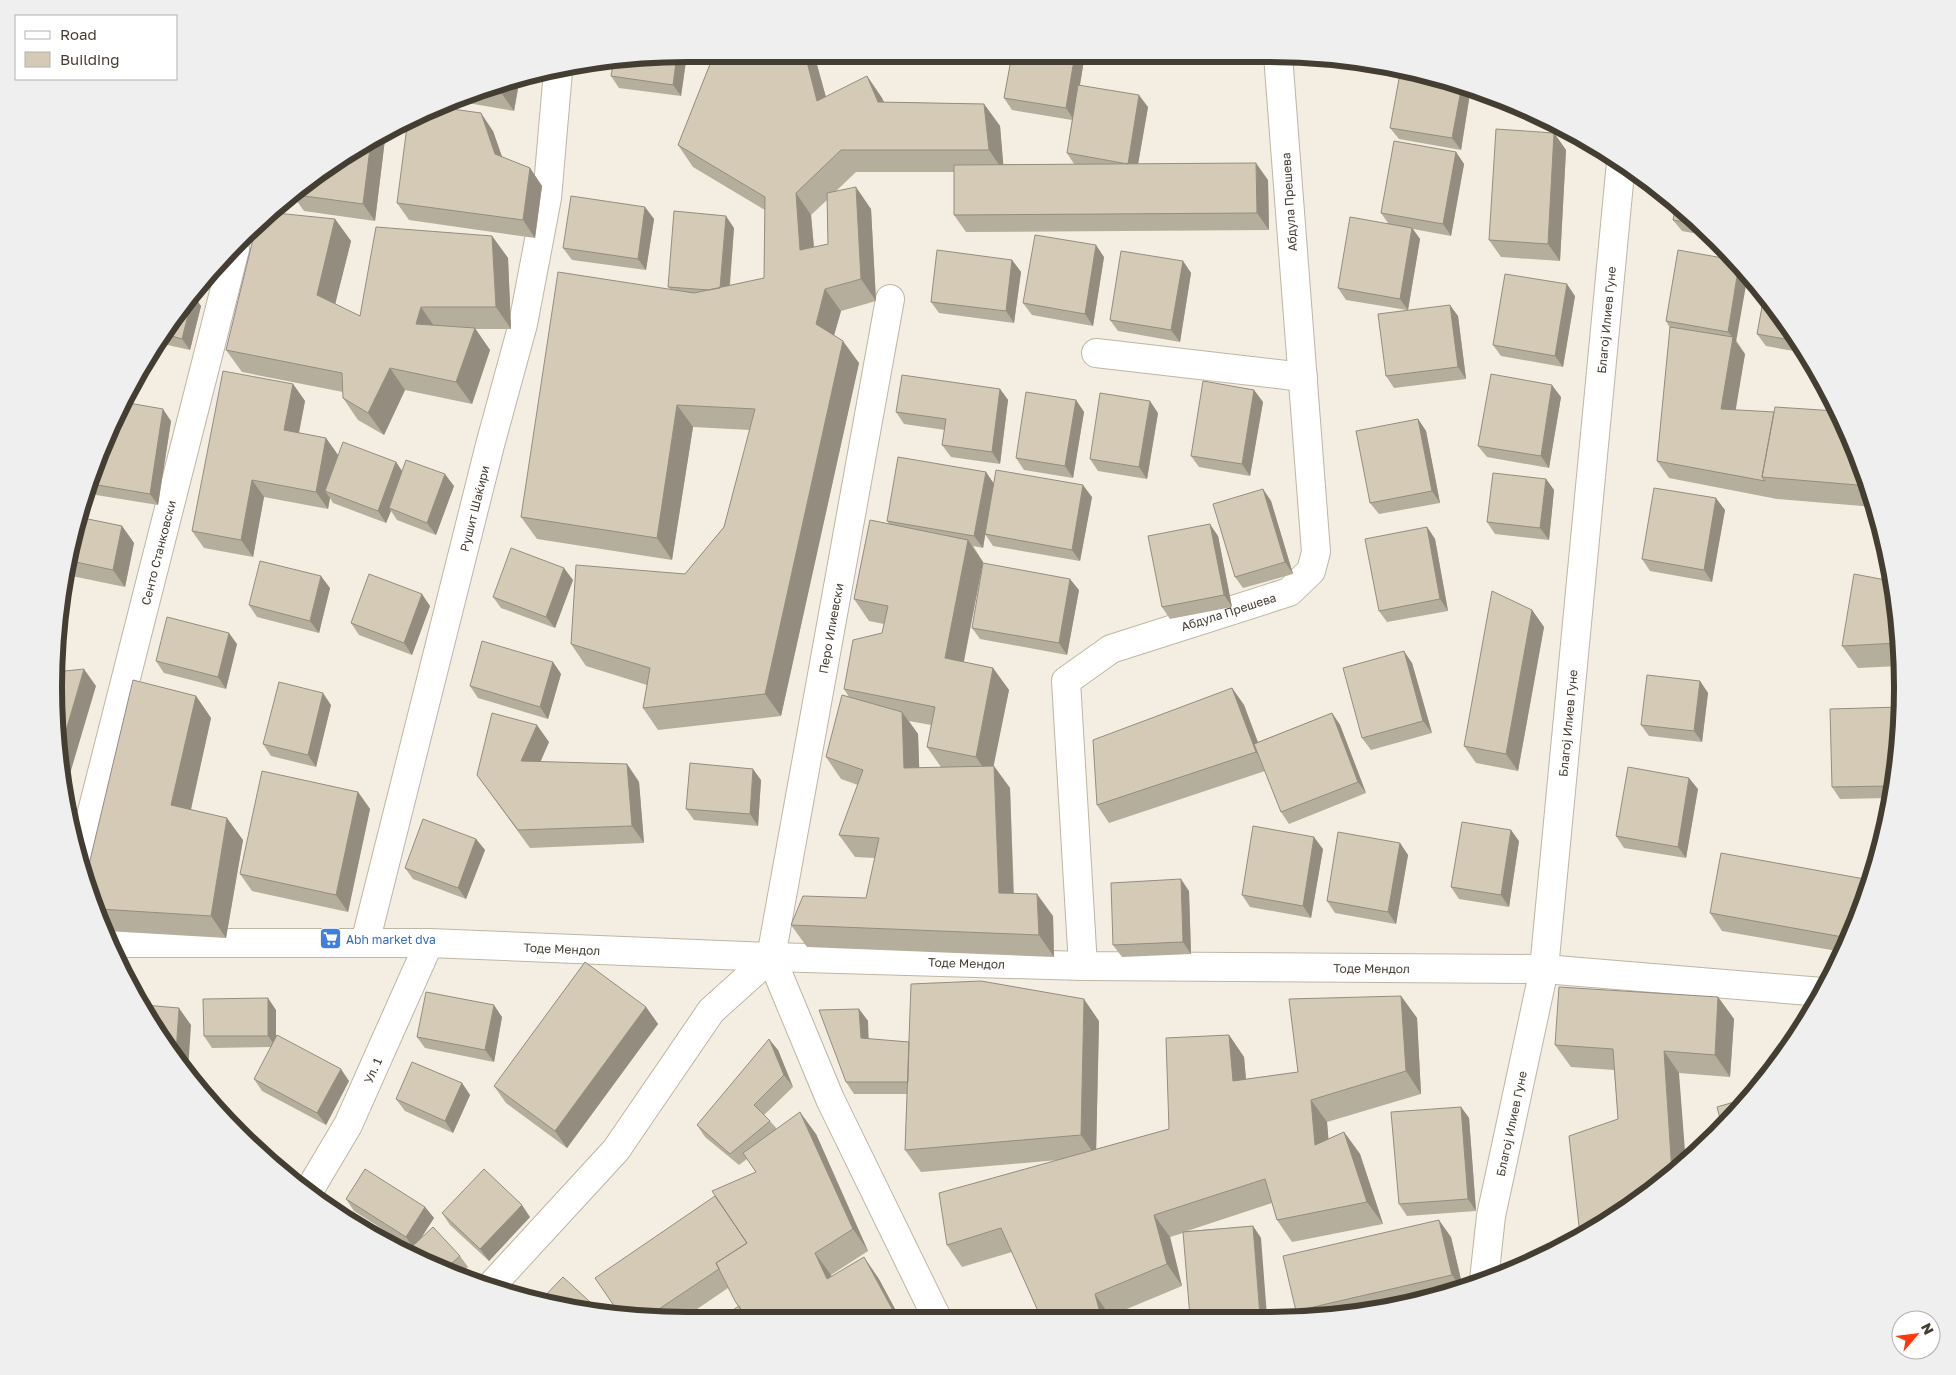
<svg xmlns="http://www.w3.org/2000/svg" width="1956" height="1375" font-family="'Golos Text',sans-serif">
<rect width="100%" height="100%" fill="#f3eee1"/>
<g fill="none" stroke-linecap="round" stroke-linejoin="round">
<defs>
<g id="minor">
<path d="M1096 353 1303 377"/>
<path id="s1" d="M81 855 235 249"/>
<path id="s2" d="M111 943H429L771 957 1083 966 1544 969 1822 992"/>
<path id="s3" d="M365 943 490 445 523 324 547 198 558 71"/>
<path id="s4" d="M771 957 890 299"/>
<path d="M771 957 830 1099 937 1318"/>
<path id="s5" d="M1083 966 1066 681 1111 649 1289 592 1311 571 1316 552 1278 55"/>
<path id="s6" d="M307 1194 348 1125 429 943"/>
<path id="s7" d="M1484 1280 1491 1216 1544 969 1621 162"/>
<path d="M490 1287 616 1150 711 1011 771 957"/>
</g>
</defs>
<!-- minor casing -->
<use href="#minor" stroke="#beb6a3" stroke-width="30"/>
<!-- minor -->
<use href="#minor" stroke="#fff" stroke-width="28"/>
</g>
<!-- wall -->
<path fill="#b6ae9c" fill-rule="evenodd" d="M687 54 681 96 619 88 611 76Z
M714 54H814L826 97 867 76 882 98 884 102 984 104 1000 126 1003 164H1074L1067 153 1072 120 1012 110 1004 98 1012 54H1085L1080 85 1148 107 1138 164 1268 180 1269 230 966 232 954 215V172H856L836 191 871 209 876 301 841 311 834 335 859 363 781 716 658 730 643 708 647 685 586 666 571 644 685 574 724 527 750 430 693 427 672 560 537 539 521 517 670 289 668 287 734 228 730 286 764 278 765 210 693 167 678 145ZM827 200 828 244 814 247 811 215Z
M520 77 514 111 456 101Z
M1471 87 1461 150 1399 139 1390 128Z
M386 131 375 221 304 211 294 197 336 160Z
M493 131 502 157 530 168 542 186 535 238 409 220 397 203Z
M1554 133 1566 150 1560 261 1501 257 1489 240Z
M1456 152 1464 164 1451 236 1413 229 1420 239 1408 310 1458 316 1466 379 1394 388 1386 376 1407 310 1346 300 1338 288 1388 223 1381 213Z
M1676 205 1709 236 1682 231 1673 220Z
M645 207 654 219 646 270 572 260 563 248Z
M335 219 351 241 335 304 360 316 492 236 508 258 511 329H475L490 350 472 404 405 390 384 435 358 420 343 398V392L242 372 226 350Z
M1678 250 1745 354 1735 410 1869 484 1874 507 1777 499 1669 478 1657 461 1670 328 1666 321Z
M1104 257 1093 326 1032 315 1023 303Z
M1012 260 1021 272 1014 323 939 313 931 302Z
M1183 261 1191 273 1180 342 1118 331 1110 320Z
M193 295 201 306 190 350 159 343Z
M1575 296 1563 367 1501 356 1493 345Z
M1764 296 1805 353 1766 346 1757 334Z
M293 384 305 401 299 433 326 438 338 455 396 462 402 471 454 486 436 535 397 520 391 511 386 523 333 503 330 498 328 509 264 497 253 557 204 548 192 531Z
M1000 389 1008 400 1000 464 951 457 942 445 945 430 904 424 896 412Z
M1254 390 1263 402 1250 476 1199 467 1191 456Z
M1561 397 1549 468 1487 457 1478 446Z
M1076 400 1084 412 1073 478 1024 470 1016 458Z
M1158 413 1147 479 1098 471 1090 459Z
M1418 419 1426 431 1440 503 1379 514 1370 503Z
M171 421 158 505 96 495 91 488 102 445Z
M986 472 994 484 1092 497 1080 561 993 546 985 534 983 548 973 546 983 562 964 662 993 668 1009 690 993 766 1010 788 1014 893 1053 916 1054 957 807 947 791 925 866 898 875 858 855 857 839 835 858 785 841 779 826 757 849 697 844 689 882 633 884 624 869 621 854 599 889 524 887 521ZM909 721 931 725 927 747 941 767 919 768 918 734Z
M1546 479 1554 490 1549 540 1495 534 1487 522Z
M1263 489 1271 501 1293 574 1243 588 1235 577Z
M1725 510 1712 582 1650 571 1642 559Z
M83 518 122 526 134 543 125 587 67 575Z
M1427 527 1435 539 1448 611 1387 622 1379 611Z
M1218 536 1232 607 1170 619 1162 607Z
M573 580 555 628 501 608 493 597Z
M330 588 319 633 257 617 249 605Z
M1079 590 1067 655 980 639 972 628Z
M1897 604 1899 666 1858 668 1842 646Z
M430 606 412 655 359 635 351 623Z
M1532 610 1544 627 1518 771 1476 763 1464 746Z
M237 644 226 689 164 673 156 661Z
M553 662 561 674 548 719 478 698 470 686Z
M1412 663 1432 733 1371 750 1362 738Z
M1700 681 1708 693 1702 742 1649 736 1641 725Z
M1232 688 1244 705 1258 742 1332 713 1340 725 1366 793 1289 824 1281 812 1265 771 1109 823 1097 805Z
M196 696 211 718 191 809 243 840 226 938 107 931 87 873Z
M331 705 316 767 271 756 263 744Z
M1901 729 1889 798 1840 799 1832 787Z
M549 742 540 762 627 764 639 782 644 843 530 848 477 775Z
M761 780 758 826 694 820 686 809Z
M1698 789 1686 858 1624 848 1616 836Z
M358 792 370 809 348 912 252 891 240 874Z
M476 839 485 850 466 899 413 879 405 868Z
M1519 841 1509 907 1459 899 1451 887Z
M1400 843 1408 855 1396 924 1335 913 1327 901Z
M1323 849 1311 918 1250 907 1242 895Z
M1870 880 1843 952 1722 931 1710 913Z
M1189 891 1191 954 1122 957 1113 945Z
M1401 996 1417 1018 1421 1094 1327 1122 1328 1139 1344 1132 1360 1154 1383 1224 1292 1242 1277 1220 1272 1203 1187 1231 1253 1226 1261 1238 1183 1233 1170 1237 1182 1286 1110 1316 1111 1317 1025 1318 1038 1311 1012 1252 962 1267 947 1245 1058 1160 921 1172 905 1150 907 1094H854L846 1082 859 1009 868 1021V1039L909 1042 1099 1021 1096 1149 1169 1129 1229 1035 1244 1057 1246 1079 1298 1072Z
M1718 997 1734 1019 1730 1077 1679 1073 1618 1119 1614 1070 1571 1067 1555 1045Z
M646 1007 658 1024 567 1148 506 1103 494 1086Z
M276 1010V1038L349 1081 326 1125 262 1091 254 1079 271 1047 212 1048 204 1036Z
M502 1017 494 1062 425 1048 417 1037Z
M778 1050 793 1087 764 1115 770 1121 777 1129 816 1134 868 1251 831 1275V1276L879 1279 739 1306 728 1288 681 1320H646L621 1316 756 1172 747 1159 739 1165 705 1137 697 1125Z
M462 1083 470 1095 453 1133 405 1111 396 1099Z
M1461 1107 1469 1118 1476 1211 1407 1216 1399 1204Z
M346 1199 425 1207 434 1218 420 1239 460 1256 468 1267 459 1276 407 1256 411 1247 354 1211Z
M442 1213 530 1217 489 1261 450 1225Z
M1451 1237 1463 1288 1433 1300 1352 1316H1300L1296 1311Z"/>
<!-- shaded-wall -->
<path fill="#948d7f" d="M687 54 681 96 673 85 677 55Z
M805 54H814L833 123 817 101Z
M1075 54H1085L1074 120 1066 108Z
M867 76 882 98 893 124 878 102Z
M520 77 514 111 502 94 504 83Z
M1462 85 1471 87 1461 150 1452 138Z
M1139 95 1148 107 1136 176 1128 164Z
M984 104 1000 126 1004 172 989 150Z
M481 113 493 131 507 171 495 154Z
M386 131 375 221 363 204 371 140Z
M1554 133 1566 150 1560 261 1548 244Z
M1456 152 1464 164 1451 236 1443 224Z
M1256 163 1268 180 1269 230 1257 213Z
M530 168 542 186 535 238 523 220Z
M856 187 871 209 876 301 861 279Z
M796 193 811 215 816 272 800 250Z
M645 207 654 219 646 270 638 259Z
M726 216 734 228 728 303 720 291Z
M335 219 351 241 332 317 317 295Z
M1412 228 1420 239 1408 310 1400 299Z
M492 236 508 258 511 329 496 307Z
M1096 245 1104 257 1093 326 1085 314Z
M1012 260 1021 272 1014 323 1006 311Z
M1183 261 1191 273 1180 342 1171 330Z
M1739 264 1748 274 1736 342 1745 354 1733 426 1721 409 1733 338 1728 332Z
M1567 284 1575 296 1563 367 1555 356Z
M825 289 841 311 831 346 816 324Z
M193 295 201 306 190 350 182 339Z
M1450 305 1458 316 1466 379 1458 367Z
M421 307 436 329 416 324Z
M475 328 490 350 472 404 456 382Z
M843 341 859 363 781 716 765 694Z
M390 368 405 390 384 435 368 413Z
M293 384 305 401 296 447 284 430Z
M1552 385 1561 397 1549 468 1541 456Z
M1000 389 1008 400 1000 464 992 452Z
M1254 390 1263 402 1250 476 1242 464Z
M1076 400 1084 412 1073 478 1065 466Z
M1150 401 1158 413 1147 479 1139 467Z
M677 405 693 427 672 560 657 538Z
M163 409 171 421 158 505 150 494Z
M1418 419 1426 431 1440 503 1432 491Z
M326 438 338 455 325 491 330 498 328 509 316 492Z
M396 462 404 474 389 508 391 511 386 523 378 511Z
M986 472 994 484 983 548 974 536Z
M445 474 454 486 436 535 427 523Z
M1546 479 1554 490 1549 540 1540 528Z
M252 480 264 497 253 557 241 540Z
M1083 485 1092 497 1080 561 1072 550Z
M1263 489 1271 501 1293 574 1285 562Z
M1716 498 1725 510 1712 582 1704 570Z
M1210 524 1218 536 1232 607 1224 595Z
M122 526 134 543 125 587 113 570Z
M1427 527 1435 539 1448 611 1440 599Z
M968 540 983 562 960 680 945 658Z
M564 568 573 580 555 628 546 617Z
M321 576 330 588 319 633 310 621Z
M1070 579 1079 590 1067 655 1059 643Z
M422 594 430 606 412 655 404 643Z
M1532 610 1544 627 1518 771 1506 754Z
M229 633 237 644 226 689 218 677Z
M1404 651 1412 663 1432 733 1423 721Z
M553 662 561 674 548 719 540 707Z
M993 668 1009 690 991 779 976 757Z
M84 669 96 686 64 794 60 751Z
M1700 681 1708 693 1702 742 1694 731Z
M1232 688 1244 705 1268 770 1256 752Z
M323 693 331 705 316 767 308 755Z
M196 696 211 718 187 827 171 805Z
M902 712 918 734 920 790 904 768Z
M1332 713 1340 725 1366 793 1358 782Z
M537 725 549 742 533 779 521 761Z
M627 764 639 782 644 843 632 826Z
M994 766 1010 788 1014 915 999 893Z
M753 769 761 780 758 826 750 814Z
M1689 778 1698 789 1686 858 1678 847Z
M358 792 370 809 348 912 336 895Z
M227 818 243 840 226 938 211 916Z
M1511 830 1519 841 1509 907 1501 895Z
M1314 837 1323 849 1311 918 1303 906Z
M476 839 485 850 466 899 458 888Z
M1400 843 1408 855 1396 924 1388 912Z
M1181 879 1189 891 1191 954 1183 942Z
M1037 894 1053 916 1054 957 1039 935Z
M1401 996 1417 1018 1421 1094 1406 1071Z
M1718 997 1734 1019 1730 1077 1715 1055Z
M268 998 276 1010V1047L268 1036Z
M1084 999 1099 1021 1096 1157 1081 1135Z
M494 1005 502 1017 494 1062 485 1050Z
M646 1007 658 1024 567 1148 555 1131Z
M179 1008 191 1025 188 1071 176 1053Z
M859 1009 868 1021 869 1050 861 1038Z
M1229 1035 1244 1057 1248 1103 1233 1081Z
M769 1039 778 1050 793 1087 784 1075Z
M1664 1051 1679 1073 1686 1164 1672 1173Z
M341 1069 349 1081 326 1125 317 1113Z
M462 1083 470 1095 453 1133 445 1121Z
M1311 1100 1327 1122 1331 1167 1315 1145Z
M1461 1107 1469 1118 1476 1211 1468 1199Z
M800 1112 816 1134 868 1251 853 1229Z
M1344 1132 1360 1154 1383 1224 1367 1202Z
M522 1205 530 1217 489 1261 480 1249Z
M425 1207 434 1218 414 1249 406 1237Z
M1154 1215 1170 1237 1182 1286 1167 1264Z
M1439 1220 1451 1237 1463 1288 1462 1289 1452 1275Z
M1253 1226 1261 1238 1267 1316H1260Z
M815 1253 831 1275 842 1301 827 1279Z
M864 1257 879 1279 900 1318H897Z
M1095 1294 1110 1316 1111 1317H1101Z"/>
<!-- building -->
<path fill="#d4cab5" stroke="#948d7f" d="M714 54H805L817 101 867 76 878 102 984 104 989 150H841L796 193 800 250 828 244 827 193 856 187 861 279 825 289 816 324 843 341 765 694 643 708 650 668 571 644 576 565 685 574 724 527 755 409 677 405 657 538 521 517 558 272 694 293 764 278 765 197 678 145Z
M1012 54H1075L1066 108 1004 98Z
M677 55 673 85 611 76 613 64Z
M1401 68 1462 85 1452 138 1390 128Z
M504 83 502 94 483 91Z
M1078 85 1139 95 1128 164 1067 153Z
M438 107 481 113 495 154 530 168 523 220 397 203 408 119Z
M1496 129 1554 133 1548 244 1489 240Z
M371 140 363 204 297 195 336 160Z
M1394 141 1456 152 1443 224 1381 213Z
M1256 163 1257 213 954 215V165Z
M571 196 645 207 638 259 563 248Z
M1676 205 1696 224 1673 220Z
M674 211 726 216 720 288 709 290 668 287Z
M276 213 335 219 317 295 360 316 376 227 492 236 496 307H421L416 324 475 328 456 382 390 368 368 413 343 398 342 373 226 350 255 231Z
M1350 217 1412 228 1400 299 1338 288Z
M1035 235 1096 245 1085 314 1023 303Z
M937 250 1012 260 1006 311 931 302Z
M1678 250 1734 260 1739 264 1728 332 1666 321Z
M1121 251 1183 261 1171 330 1110 320Z
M1505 274 1567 284 1555 356 1493 345Z
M193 295 182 339 165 334Z
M1764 296 1796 341 1757 334Z
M1450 305 1458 367 1386 376 1378 314Z
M1670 327 1733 337 1721 409 1774 412 1762 477 1765 481 1657 461Z
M223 371 293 384 284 430 326 438 316 492 252 480 241 540 192 531Z
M1491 374 1552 385 1541 456 1478 446Z
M902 375 1000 389 992 452 942 445 946 419 896 412Z
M1203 381 1254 390 1242 464 1191 456Z
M1026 392 1076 400 1065 466 1016 458Z
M1100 393 1150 401 1139 467 1090 459Z
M123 402 163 409 150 494 92 484 102 445Z
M1775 407 1836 411 1869 486 1762 477Z
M1418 419 1432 491 1370 503 1356 431Z
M343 442 396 462 378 511 325 491Z
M898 457 986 472 974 536 887 521Z
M406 460 445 474 427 523 389 508Z
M996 470 1083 485 1072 550 985 534Z
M1493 473 1546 479 1540 528 1487 522Z
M1654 488 1716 498 1704 570 1642 559Z
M1263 489 1285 562 1235 577 1213 504Z
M83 518 122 526 113 570 71 561Z
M870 520 968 540 945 658 993 668 976 757 927 747 935 707 844 689 853 640 882 633 888 606 854 599Z
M1210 524 1224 595 1162 607 1148 536Z
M1427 527 1440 599 1379 611 1365 539Z
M511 548 564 568 546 617 493 597Z
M260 561 321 576 310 621 249 605Z
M983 563 1070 579 1059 643 972 628Z
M369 574 422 594 404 643 351 623Z
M1854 574 1891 581 1897 604 1898 643 1842 646Z
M1492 591 1532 610 1506 754 1464 746Z
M167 617 229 633 218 677 156 661Z
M482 641 553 662 540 707 470 686Z
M1404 651 1423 721 1362 738 1343 668Z
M84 669 60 751 54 688 55 672Z
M1647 675 1700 681 1694 731 1641 725Z
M133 680 196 696 171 805 227 818 211 916 99 909 87 873Z
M279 682 323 693 308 755 263 744Z
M1232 688 1256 752 1097 805 1093 740Z
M842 695 902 712 904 768 994 766 999 893 1037 894 1039 935 791 925 803 896 866 898 879 838 839 835 863 770 826 757Z
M1900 707 1901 729 1891 786 1832 787 1830 709Z
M492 713 537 725 521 761 627 764 632 826 518 830 477 775Z
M1332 713 1358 782 1281 812 1254 744Z
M690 763 753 769 750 814 686 809Z
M1628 767 1689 778 1678 847 1616 836Z
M262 771 358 792 336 895 240 874Z
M423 819 476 839 458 888 405 868Z
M1462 822 1511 830 1501 895 1451 887Z
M1253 826 1314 837 1303 906 1242 895Z
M1338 832 1400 843 1388 912 1327 901Z
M1721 853 1870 880 1848 938 1710 913Z
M1181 879 1183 942 1113 945 1111 883Z
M585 962 646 1007 555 1131 494 1086Z
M981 981 1084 999 1081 1135 905 1150 911 984Z
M1559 987 1718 997 1715 1055 1664 1051 1672 1173 1580 1235 1569 1136 1618 1119 1613 1049 1555 1045Z
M426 992 494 1005 485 1050 417 1037Z
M1401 996 1406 1071 1311 1100 1315 1145 1344 1132 1367 1202 1277 1220 1265 1179 1154 1215 1167 1264 1095 1294 1101 1317 1025 1318 1038 1311 1001 1228 947 1245 939 1193 1169 1129 1166 1038 1229 1035 1233 1081 1298 1072 1289 999Z
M268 998V1036H204L203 999Z
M144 1005 179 1008 176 1053Z
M859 1009 861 1038 909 1042 908 1082H846L819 1010Z
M277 1035 341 1069 317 1113 254 1079Z
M769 1039 784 1075 754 1105 770 1121 730 1154 697 1125Z
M412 1062 462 1083 445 1121 396 1099Z
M1748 1098 1722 1126 1717 1107Z
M1461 1107 1468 1199 1399 1204 1391 1112Z
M800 1112 853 1229 815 1253 827 1279 864 1257 897 1318 747 1319 735 1301 716 1263 747 1243 712 1191 756 1172 743 1153Z
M365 1169 425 1207 406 1237 346 1199Z
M484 1169 522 1205 480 1249 442 1213Z
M715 1196 747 1243 716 1263 719 1269 644 1319 621 1316 595 1278Z
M1439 1220 1452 1275 1296 1311 1283 1256Z
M1253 1226 1260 1316 1190 1317 1183 1232Z
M433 1227 460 1256 444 1270 407 1256 404 1254Z
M563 1277 601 1312 539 1302Z
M739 1306 747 1319H719Z"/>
<!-- icons -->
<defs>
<symbol id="supermarket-square" viewBox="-11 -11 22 22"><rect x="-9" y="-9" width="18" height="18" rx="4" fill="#3f7fe0" stroke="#fff"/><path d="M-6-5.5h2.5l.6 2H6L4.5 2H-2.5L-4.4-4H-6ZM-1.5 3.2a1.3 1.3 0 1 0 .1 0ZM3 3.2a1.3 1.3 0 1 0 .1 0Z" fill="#fff"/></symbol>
</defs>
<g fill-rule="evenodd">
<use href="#supermarket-square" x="318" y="926" width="25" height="25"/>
</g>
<g text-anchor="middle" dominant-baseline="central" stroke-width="5" stroke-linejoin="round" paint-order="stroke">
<!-- street labels -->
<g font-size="12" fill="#443d31" stroke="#fff">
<text transform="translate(1289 202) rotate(-94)">Абдула Прешева</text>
<text stroke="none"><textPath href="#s7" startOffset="969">Благој Илиев Гуне</textPath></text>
<text stroke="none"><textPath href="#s3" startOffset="448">Рушит Шаќири</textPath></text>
<text stroke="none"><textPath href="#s1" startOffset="312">Сенто Станковски</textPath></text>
<text stroke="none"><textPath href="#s5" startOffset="464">Абдула Прешева</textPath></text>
<text stroke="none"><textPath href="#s4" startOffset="334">Перо Илиевски</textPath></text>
<text stroke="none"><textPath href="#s7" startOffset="564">Благој Илиев Гуне</textPath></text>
<text stroke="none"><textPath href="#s2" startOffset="451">Тоде Мендол</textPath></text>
<text stroke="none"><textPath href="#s2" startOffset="856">Тоде Мендол</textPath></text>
<text stroke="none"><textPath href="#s2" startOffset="1261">Тоде Мендол</textPath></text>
<text stroke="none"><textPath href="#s6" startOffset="140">Ул. 1</textPath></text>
<text stroke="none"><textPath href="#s7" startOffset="159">Благој Илиев Гуне</textPath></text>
</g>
<!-- shop labels -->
<g font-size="12" fill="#366cbe" stroke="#fff" text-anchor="start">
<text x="346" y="939">Abh market dva</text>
</g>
</g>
<!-- crop -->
<path d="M0 0H1956V1375H0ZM687 62H1269A625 625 0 0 1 1894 687V687A625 625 0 0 1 1269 1312H687A625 625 0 0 1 62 687V687A625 625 0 0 1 687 62Z" fill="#f0efef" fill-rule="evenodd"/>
<path fill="none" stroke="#443d31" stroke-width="6" d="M687 62H1269A625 625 0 0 1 1894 687V687A625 625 0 0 1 1269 1312H687A625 625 0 0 1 62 687V687A625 625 0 0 1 687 62Z"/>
<!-- legend -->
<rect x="15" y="15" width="162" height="65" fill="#ffffff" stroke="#b4b1ad"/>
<rect x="25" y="31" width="25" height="8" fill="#ffffff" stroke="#b4b1ad"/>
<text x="60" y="40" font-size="15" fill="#443d31">Road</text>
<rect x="25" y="52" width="25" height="15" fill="#d4cab5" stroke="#b4b1ad"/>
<text x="60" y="65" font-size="15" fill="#443d31">Building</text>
<!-- north arrow -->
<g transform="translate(1916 1335) rotate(62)"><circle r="24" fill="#ffffff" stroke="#b4b1ad"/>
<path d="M0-4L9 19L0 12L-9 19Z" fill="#ff370b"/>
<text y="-8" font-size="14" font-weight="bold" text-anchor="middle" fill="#443d31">N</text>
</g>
</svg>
